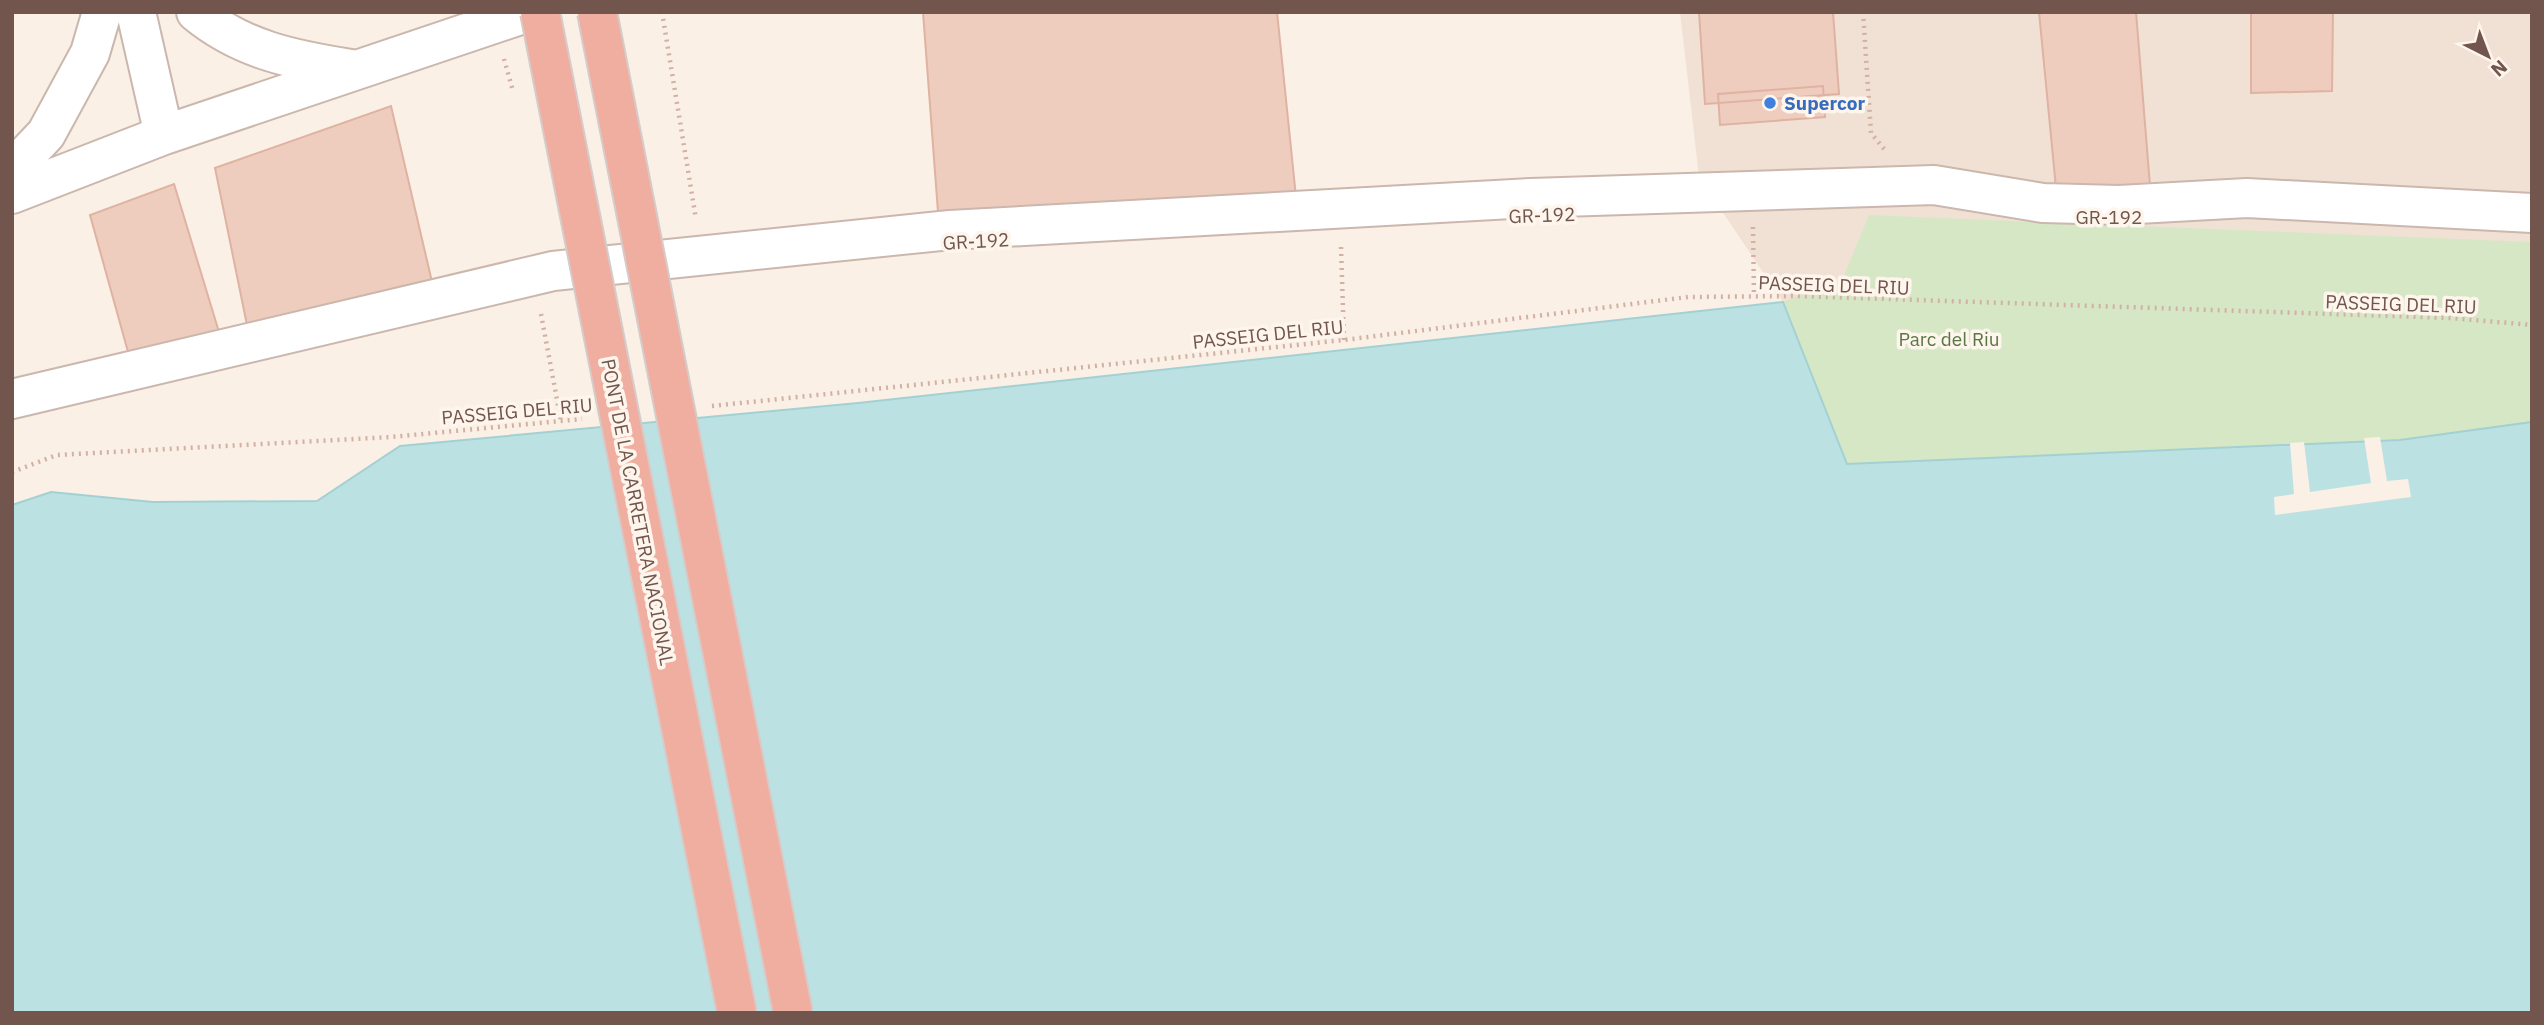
<svg xmlns="http://www.w3.org/2000/svg" width="2544" height="1025" font-family="'IBM Plex Sans',sans-serif">
<rect width="100%" height="100%" fill="#faf0e6"/>
<!-- residential -->
<path fill="#f1e1d5" d="M1680 12H2532V422L1846 464 1783 302 1699 177Z"/>
<!-- green -->
<path fill="#d6e7c5" d="M1869 215 2532 242V422L2400 440 1846 464 1783 302 1843 278Z"/>
<!-- water -->
<path fill="#bce1e2" stroke="#a3d1d3" stroke-width="2" d="M1783 302 1847 464 2400 440 2532 422V1013H12V505L51 492 153 502 317 501 400 446 858 403Z"/>
<!-- pier -->
<path fill="#faf0e6" d="M2380 437 2387 481 2408 479 2411 497 2275 515 2274 497 2294 494 2290 443 2304 442 2310 492 2371 483 2364 438Z"/>
<!-- building -->
<path fill="#eecdbf" stroke="#dfb2a1" stroke-width="2" d="M923 12H1277L1296 197 938 212Z
M1699 12H1833L1839 94 1705 104Z
M2039 12H2136L2150 186 2056 188Z
M2251 12H2333L2332 91 2251 93Z
M1823 86 1825 117 1720 125 1718 94Z
M391 106 432 282 247 325 215 168Z
M174 184 219 332 130 359 90 215Z"/>
<g fill="none" stroke-linecap="round" stroke-linejoin="round">
<defs>
<path id="minor" d="M136 12 164 135
M196 12C242 50 294 60 351 69
M12 170 46 134 90 53 102 12
M12 194 164 135 529 12
M12 399 553 271 950 230 1531 198 1934 185 2043 203 2119 205 2247 198 2532 213"/>
</defs>
<!-- minor casing -->
<use href="#minor" stroke="#cbb7ad" stroke-width="42"/>
<!-- path -->
<path stroke="#d2b0a3" stroke-width="4.5" stroke-dasharray="2 5" stroke-linecap="butt" d="M662 12 696 219
M1863 12 1871 133 1884 149
M504 59 513 91
M1753 227 1754 296
M1341 247 1344 340
M541 314 561 421
M712 406 1344 340 1688 297 1799 296 2451 318 2532 325
M12 472 57 455 391 437 582 419"/>
<!-- minor -->
<use href="#minor" stroke="#fff" stroke-width="38"/>
<defs>
<path id="highway-bridge" d="M540 12 737 1013
M597 12 793 1013"/>
</defs>
<!-- highway-bridge casing -->
<use href="#highway-bridge" stroke="#d5ccca" stroke-width="42" stroke-linecap="butt"/>
<!-- highway-bridge -->
<use href="#highway-bridge" stroke="#f0aea1" stroke-width="38"/>
</g>
<!-- markers -->
<circle fill="#3f7fe0" stroke="#fef5ec" stroke-width="2.5" cx="1770" cy="103" r="7"/>
<g text-anchor="middle" dominant-baseline="central" stroke-width="7" stroke-linejoin="round" paint-order="stroke">
<!-- shop labels -->
<g font-size="19" font-weight="bold" fill="#366cbe" stroke="#fef5ec" text-anchor="start">
<text x="1784" y="103">Supercor</text>
</g>
<!-- street labels -->
<g font-size="19" fill="#72564d" stroke="#fef5ec">
<text transform="translate(1542 215) rotate(-2)">GR-192</text>
<text x="2109" y="217">GR-192</text>
<text transform="translate(976 241) rotate(-3)">GR-192</text>
<text transform="translate(1834 285) rotate(2)">PASSEIG DEL RIU</text>
<text transform="translate(2401 304) rotate(2)">PASSEIG DEL RIU</text>
<text transform="translate(1268 334) rotate(-6)">PASSEIG DEL RIU</text>
<text transform="translate(517 411) rotate(-5)">PASSEIG DEL RIU</text>
<text transform="translate(638 512) rotate(79)">PONT DE LA CARRETERA NACIONAL</text>
</g>
<!-- park labels -->
<g font-size="19" fill="#597745" stroke="#fef5ec">
<text x="1949" y="339">Parc del Riu</text>
</g>
</g>
<!-- border -->
<rect width="2544" height="1025" fill="none" stroke="#72564d" stroke-width="28"/>
<!-- north arrow -->
<g transform="translate(2488 56) rotate(138)" stroke="#fef5ec" stroke-width="5" paint-order="stroke">
<path d="M0-5L12 26L0 18L-12 26Z" fill="#72564d"/>
<text y="-10" font-size="19" font-weight="bold" text-anchor="middle" fill="#72564d">N</text>
</g>
</svg>
